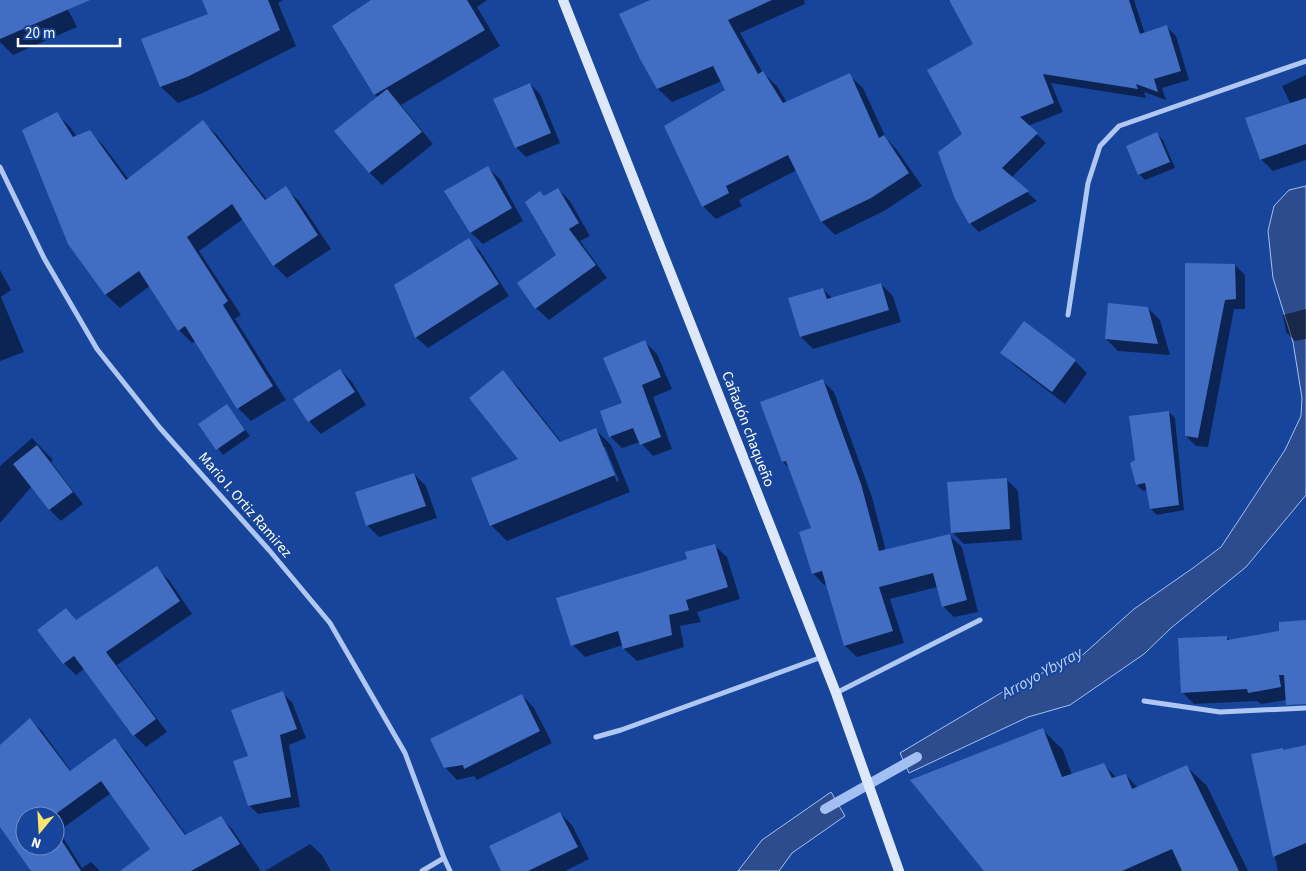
<svg xmlns="http://www.w3.org/2000/svg" width="1306" height="871" font-family="'Source Sans 3',sans-serif">
<rect width="100%" height="100%" fill="#18459c"/>
<!-- water -->
<path fill="#2c4c8d" stroke="#a2c0f4" d="M1306 186V495L1246 567 1171 628 1144 654 1070 705 1028 717 909 773 900 753 1021 681 1077 660 1134 609 1193 568 1221 547 1285 450 1301 416 1302 398 1293 342 1273 278 1268 231 1274 206 1289 190Z
M831 792 845 816 792 853 779 871H738L762 840Z"/>
<!-- shadow -->
<path fill="#0007" fill-rule="evenodd" d="M0 0H63L77 27 13 55 0 42Z
M203 0H283L278 3 296 46 203 93 178 103 161 87 143 40 209 15Z
M373 0H487L477 7 500 46 401 105 433 144 382 185 370 173 336 131 378 97 375 95Z
M653 0H804L805 4 740 33 763 73 777 86 787 103 849 75 863 88 886 138 897 150 922 186 884 211 835 235 822 222 797 170 739 200 742 206 716 219 703 206 726 91 722 81 672 102 658 89 641 58Z
M948 0H1134L1145 34 1167 27 1176 36 1189 80 1162 88 1166 100 1144 92 1146 98 1051 83 1063 112 1028 126 1046 143 1011 178 1037 201 979 232 970 223 964 134 975 45 954 6Z
M1306 75V160L1273 171 1261 159 1291 105 1282 86Z
M530 84 540 94 560 143 526 157 516 147Z
M57 114 70 127 77 137 89 132 103 145 129 180 203 122 217 135 267 200 285 188 299 201 331 249 287 278 274 265 243 219 199 251 241 315 235 319 286 400 251 421 238 408 196 341 192 343 179 330 150 286 120 308 106 295 69 243Z
M1157 134 1163 140 1175 168 1145 180 1139 174Z
M487 167 500 179 523 221 483 244 470 232Z
M558 189 570 201 590 236 580 241 607 278 549 320 536 308 558 255 545 197Z
M469 240 480 251 509 296 428 348 416 337Z
M1235 265 1245 275V309H1234L1208 447 1196 446 1186 436Z
M0 270 11 290 1 297 24 352 0 361Z
M881 284 893 296 901 322 813 349 801 337 789 299 823 289 833 299Z
M1148 308 1160 320 1170 355 1118 351 1106 339Z
M1306 309V339L1295 341 1286 332 1283 315Z
M645 342 657 354 672 389 653 397 672 449 653 456 640 442 622 448 610 436 624 404Z
M1002 353 1075 361 1087 373 1065 404 1014 365Z
M340 370 352 382 366 405 321 434 309 421 295 400Z
M503 372 519 388 562 443 595 429 611 445 630 492 507 541 491 525 473 479 520 460ZM602 447H605L619 481 617 482Z
M822 380 834 392 872 497 886 551 950 536 962 547 978 612 954 617 943 606 937 587 890 599 904 643 857 657 845 646 827 584 824 585 813 573V528L789 468 783 462 762 403Z
M227 405 250 436 223 455 199 424Z
M1169 412 1175 418 1184 510 1157 515 1151 509 1148 490 1143 491 1137 485 1132 463 1136 461Z
M32 438 53 460 51 462 83 504 61 521 50 510 32 486 0 523V466Z
M414 474 426 486 437 518 379 537 367 525Z
M1006 479 1018 491 1022 540 964 544 952 532Z
M714 545 727 557 740 599 697 612 701 622 680 626 684 647 637 661 624 649 623 645 585 657 573 645 688 559Z
M156 568 169 580 192 614 117 665 167 732 146 747 134 735 85 668 76 675 64 663 66 610 77 621Z
M1306 621V685L1292 699 1261 704 1257 701 1194 704 1182 692 1226 637 1230 640 1281 632Z
M282 693 292 702 306 738 289 745 300 807 258 814 249 805 250 756Z
M522 695 534 708 552 743 477 780 474 776 457 780 445 767Z
M30 720 42 731 71 771 115 739 126 751 187 836 220 817 232 829 261 871H123L151 849 111 793 59 831 82 868 91 862 100 871H28L31 869 0 808V747ZM25 816H55V846H25Z
M1043 730 1063 750 1072 775 1104 765 1117 778 1126 775 1138 788 1187 767 1207 786 1248 871H986Z
M1306 746V871H1278L1252 755 1284 751Z
M560 813 572 825 589 859 565 871H503Z
M310 844 322 855 331 871H265Z"/>
<g fill="none" stroke-linecap="round" stroke-linejoin="round">
<!-- stream -->
<path stroke="#a2c0f4" stroke-width="10" d="M825 809 917 757"/>
</g>
<!-- building -->
<path fill="#416ec2" d="M0 0H90L0 39Z
M202 0H268L280 30 187 77 160 87 141 39 208 14Z
M371 0H467L485 30 374 95 332 26Z
M650 0H772L728 20 758 74 763 71 783 103 850 73 879 138 884 135 909 173 871 198 821 222 788 155 726 186 729 193 702 207 664 126 725 90 713 66 657 89 640 59 619 14Z
M949 0H1129L1140 34 1167 25 1181 71 1154 79 1158 92 1136 84 1138 89 1043 74 1054 103 1020 117 1038 133 1002 168 1029 191 969 224 955 199 938 152 962 134 927 70 973 44Z
M530 83 551 133 515 148 493 99Z
M387 89 422 132 369 173 334 131Z
M1306 98V144L1260 160 1245 118Z
M57 112 73 137 90 130 126 180 203 120 265 200 286 186 318 235 273 266 232 204 187 237 228 301 223 305 273 386 237 409 185 326 178 331 139 271 105 295 68 244 22 130Z
M1157 132 1170 162 1138 175 1126 146Z
M488 166 512 208 470 233 444 191Z
M558 188 579 223 569 229 596 265 535 309 517 283 556 255 525 202 540 191 544 196Z
M469 238 499 284 415 338 394 285Z
M1185 263 1235 264 1236 299 1225 300 1198 438 1185 436Z
M881 283 889 310 800 337 788 298 823 288 827 299Z
M1108 303 1148 307 1158 344 1105 339Z
M1024 321 1076 360 1052 392 1000 353Z
M645 340 661 377 642 385 661 437 640 445 633 428 609 437 600 411 622 403 603 358Z
M340 369 355 392 308 422 293 399Z
M503 370 560 442 596 428 615 475 490 526 471 478 518 459 469 398Z
M823 379 861 484 879 551 950 534 967 600 942 607 933 573 879 587 893 631 844 646 822 571 812 574 799 532 811 528 786 461 782 462 760 402Z
M227 404 245 430 216 450 198 424Z
M1169 411 1179 505 1150 509 1145 483 1136 485 1130 463 1135 460 1129 416Z
M37 445 73 492 49 510 13 464Z
M414 473 426 506 366 526 355 492Z
M1007 478 1010 529 951 533 947 482Z
M715 544 728 587 686 600 689 610 669 615 672 635 623 649 618 631 571 646 556 598 687 559 685 552Z
M157 566 180 601 106 652 156 719 133 736 74 656 63 664 37 630 66 608 76 620Z
M1306 620V704L1286 705 1284 675H1279L1281 687 1248 693 1247 689 1181 693 1178 638 1227 636V640L1279 631V622Z
M283 691 297 729 280 735 291 797 248 806 233 761 248 756 231 710Z
M522 694 540 731 464 769 463 765 444 768 430 739Z
M30 718 70 771 115 738 185 835 221 816 240 844 191 871H120L150 849 101 781 53 816H25V846H55V830L81 871H31L0 827V745Z
M1043 728 1062 777 1104 763 1112 778 1126 774 1132 789 1187 765 1239 871H1182L1172 849 1122 871H984L910 780Z
M1306 745V843L1273 857 1251 754 1283 748V750Z
M560 812 578 847 528 871H501L489 846Z"/>
<g fill="none" stroke-linecap="round" stroke-linejoin="round">
<!-- street -->
<path stroke="#afc7f2" stroke-width="5" d="M0 167 44 258 97 349 160 428 269 550 330 623 405 753 444 858 450 871
M1068 315 1088 183 1100 146 1119 126 1306 61
M836 693 980 620
M1144 701 1220 712 1306 708
M596 737 621 730 822 657
M422 871 444 858"/>
<!-- secondary -->
<path stroke="#dee8fc" stroke-width="10" d="M563 0 836 693 899 871"/>
</g>
<g text-anchor="middle" dominant-baseline="central" stroke-width="4" stroke-linejoin="round" paint-order="stroke">
<!-- street labels -->
<g font-size="15" fill="#fff" stroke="#18459c">
<text transform="translate(748 429) rotate(69)">Cañadón chaqueño</text>
<text transform="translate(245 505) rotate(49)">Mario I. Ortiz Ramirez</text>
</g>
<!-- water labels -->
<g font-size="16" font-style="italic" fill="#bcd1f8" stroke="#18459c">
<text transform="translate(1042 673) rotate(-29)">Arroyo Ybyray</text>
</g>
</g>
<!-- north arrow -->
<g transform="translate(40 831) rotate(198)"><circle r="24" fill="#18459c" stroke="#748fc4"/>
<path d="M0-4L9 19L0 12L-9 19Z" fill="#ffe470"/>
<text y="-8" font-size="14" font-weight="bold" text-anchor="middle" fill="#ffffff">N</text>
</g>
<!-- scale -->
<path d="M18 38v8h102v-8" fill="none" stroke="#ffffff" stroke-width="2.5"/>
<text x="25" y="38" font-size="15" fill="#ffffff" stroke="#18459c" stroke-width="4" paint-order="stroke">20 m</text>
</svg>
